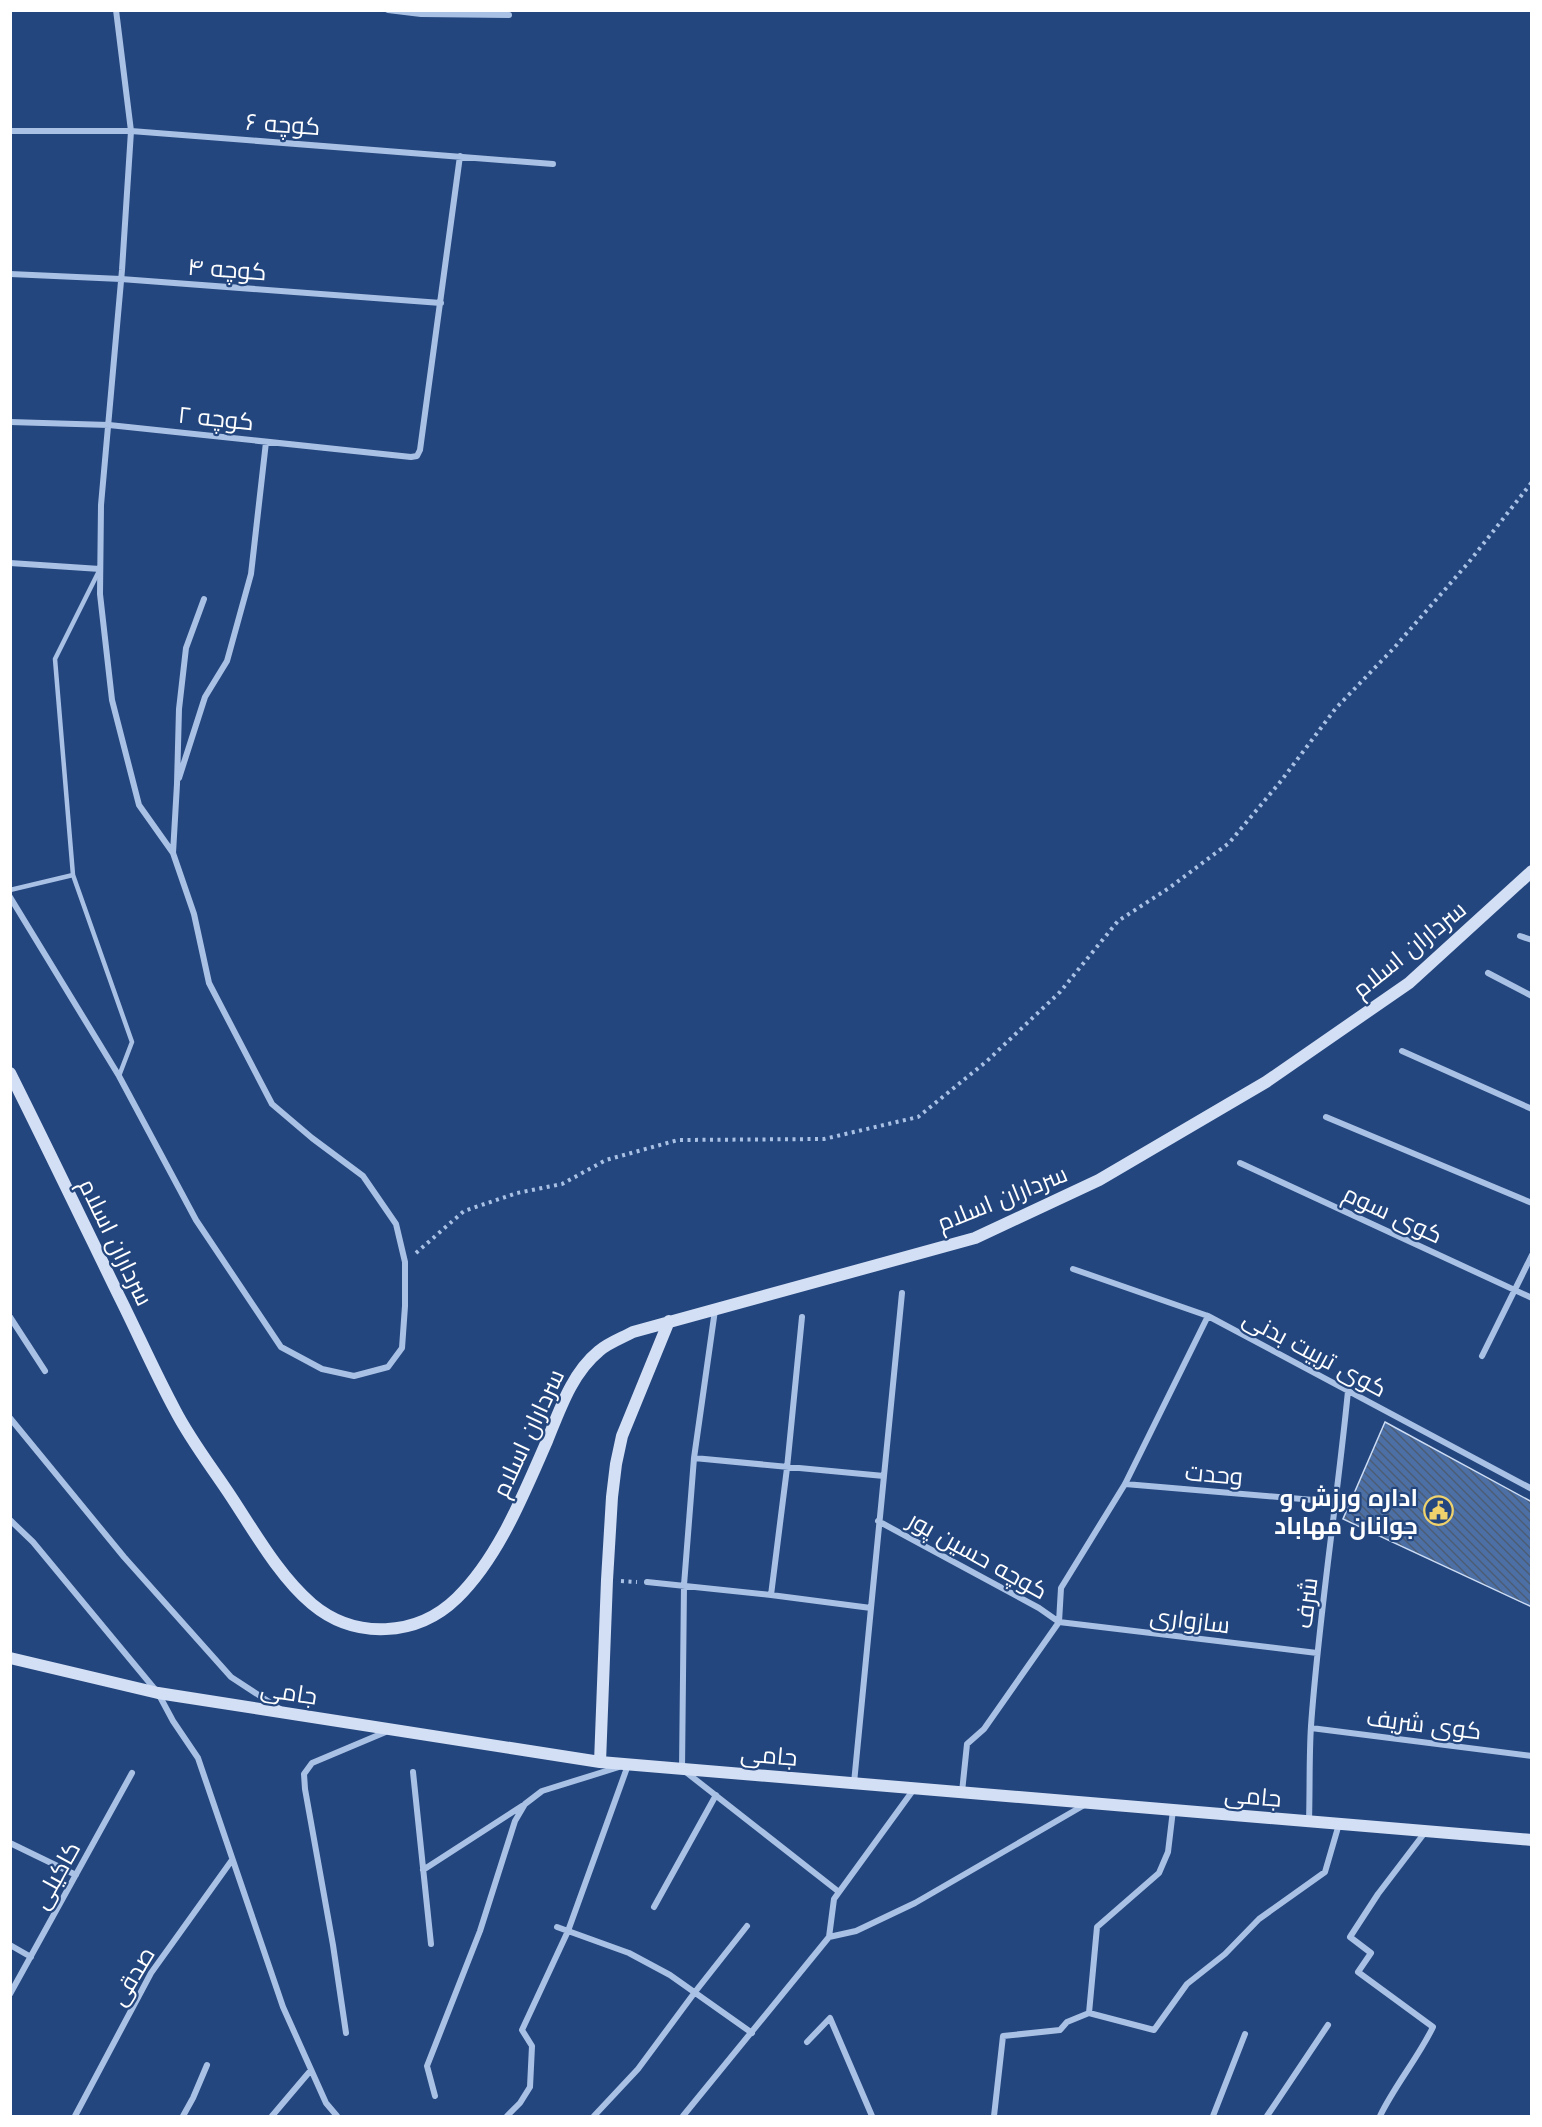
<svg xmlns="http://www.w3.org/2000/svg" width="1542" height="2127" font-family="Jost,Cairo,sans-serif">
<defs>
<pattern id="building-back-hatch" width="6" height="6" patternUnits="userSpaceOnUse" patternTransform="scale(1.5)"><rect width="6" height="6" fill="#4c70a6"/><path d="M-1 5l2 2M0 0l6 6M5-1l2 2" fill="none" stroke="#4c5c74"/></pattern>
</defs>
<rect width="100%" height="100%" fill="#24467e"/>
<!-- building -->
<path fill="url(#building-back-hatch)" stroke="#ccdcf4" stroke-width="1.5" d="M1385 1422 1532 1502V1607L1343 1519Z"/>
<g fill="none" stroke-linecap="round" stroke-linejoin="round">
<!-- path -->
<path stroke="#a9c1e5" stroke-width="4" stroke-dasharray="3 4.5" stroke-linecap="butt" d="M416 1253 464 1211 517 1193 562 1184 606 1160 678 1140 824 1139 918 1117 987 1061 1060 992 1118 921 1169 888 1229 843 1281 781 1336 708 1393 649 1469 562 1532 482
M621 1581 637 1582"/>
<!-- lane -->
<path stroke="#a9c1e5" stroke-width="4.5" d="M99 571 55 659 73 875 132 1042 119 1076
M10 890 73 875"/>
<!-- street -->
<path stroke="#a9c1e5" stroke-width="6" d="M116 10 131 131 122 270 101 505 100 594 112 700 139 805 173 853
M388 10 421 14 509 15
M10 131H131L553 164
M10 274 121 279 441 303
M10 422 109 425 411 457 417 456 420 450 460 156
M10 563 100 569
M179 778 205 697 227 661 251 574 266 442
M10 897 119 1076 196 1220 281 1347 322 1369 354 1376 388 1367 402 1348 405 1306V1262L396 1224 363 1176 312 1138 272 1104 209 983 194 914 173 853 177 784 179 709 186 648 204 599
M1520 936 1532 940
M1488 973 1532 996
M1402 1051 1532 1109
M1326 1117 1532 1203
M1240 1163 1532 1298
M1073 1269 1208 1316 1532 1489
M715 1310 694 1458 884 1476
M10 1317 45 1371
M802 1317 787 1468 771 1595 871 1608 854 1783
M1482 1356 1532 1255
M10 1418 124 1557 231 1677 280 1709
M694 1458 684 1585 682 1769 839 1892
M1125 1484 1337 1502
M10 1520 33 1542 158 1693 173 1721 198 1758 283 2007 326 2103 337 2116
M878 1521 1039 1608 1059 1622 1317 1653
M647 1582 771 1595
M871 1608 902 1293
M1311 1728 1532 1756
M413 1772 431 1944
M962 1792 967 1744 984 1729 1059 1622 1061 1588 1125 1484 1208 1316
M1173 1810 1168 1852 1159 1873 1097 1927 1089 2013 1154 2030 1187 1984 1225 1954 1259 1919 1325 1872 1339 1824
M1309 1821C1310 1790 1309 1757 1311 1726 1319 1614 1337 1503 1348 1391
M10 1843 76 1875
M423 1870 522 1806
M654 1907 716 1795
M557 1927 629 1953 670 1975 752 2033
M829 1937 856 1931 915 1903 1086 1804
M10 1945 31 1957
M10 1994 132 1773
M346 2033 333 1945 305 1789 304 1774 312 1763 388 1731
M807 2042 830 2018 872 2116
M435 2096 427 2066 480 1931 515 1821 525 1804 542 1791 619 1767
M75 2116 151 1973 232 1860
M183 2116 193 2098 207 2065
M272 2116 311 2070
M507 2116 520 2103 530 2087 532 2046 522 2030 568 1931 628 1765
M594 2116 638 2069 695 1992 747 1926
M683 2116 829 1937 834 1899 914 1789
M994 2116 1003 2036 1060 2030 1067 2022 1089 2013
M1213 2116 1245 2034
M1267 2116 1328 2025
M1380 2116C1395 2085 1418 2058 1433 2027L1358 1972 1371 1953 1350 1937 1378 1894 1426 1831"/>
<!-- secondary -->
<path stroke="#d3dff5" stroke-width="12" d="M10 1073C47 1147 83 1222 119 1296 138 1334 155 1373 175 1410 191 1441 213 1469 232 1498 255 1533 280 1577 312 1604 355 1640 417 1637 457 1598 499 1557 524 1493 547 1441 560 1409 572 1373 599 1351 608 1343 622 1338 633 1332L975 1238 1099 1180 1266 1082 1409 983 1532 871
M10 1658 158 1693 600 1762 1532 1840
M600 1762 607 1580 612 1497 616 1464 622 1436 669 1321"/>
</g>
<!-- icons -->
<defs>
<symbol id="civic-ring" viewBox="-11 -11 22 22"><circle r="9.5" fill="#24467e" stroke="#f0d26d" stroke-width="1.5"/><path d="M-.6-6.5H3V-4.5H.6V-3L4-1V1h2V6H-6V1h2V-1L-.6-3ZM-1.2 2.5V6h2.4V2.5Z" fill="#f0d26d"/></symbol>
</defs>
<g fill-rule="evenodd">
<use href="#civic-ring" x="1422" y="1494" width="33" height="33"/>
</g>
<g text-anchor="middle" dominant-baseline="central" stroke-width="4.5" stroke-linejoin="round" paint-order="stroke">
<!-- street labels -->
<g font-size="24" fill="#fff" stroke="#24467e">
<text transform="translate(283 124) rotate(4)">کوچه ۶</text>
<text transform="translate(227 269) rotate(4)">کوچه ۴</text>
<text transform="translate(216 418) rotate(6)">کوچه ۲</text>
<text transform="translate(1409 949) rotate(-39)">سرداران اسلام</text>
<text transform="translate(1002 1198) rotate(-22)">سرداران اسلام</text>
<text transform="translate(1393 1214) rotate(25)">کوی سوم</text>
<text transform="translate(116 1242) rotate(64)">سرداران اسلام</text>
<text transform="translate(1315 1353) rotate(28)">کوی تربیت بدنی</text>
<text transform="translate(528 1433) rotate(-65)">سرداران اسلام</text>
<text transform="translate(1214 1474) rotate(5)">وحدت</text>
<text transform="translate(978 1555) rotate(29)">کوچه حسین پور</text>
<text transform="translate(1306 1603) rotate(-83)">شرف</text>
<text transform="translate(1190 1620) rotate(7)">سازواری</text>
<text transform="translate(289 1692) rotate(9)">جامی</text>
<text transform="translate(1424 1724) rotate(7)">کوی شریف</text>
<text transform="translate(769 1755) rotate(5)">جامی</text>
<text transform="translate(1253 1796) rotate(5)">جامی</text>
<text transform="translate(56 1875) rotate(-61)">کاکیلی</text>
<text transform="translate(132 1976) rotate(-59)">صدقی</text>
</g>
<!-- poi labels -->
<g font-size="24" font-weight="bold" fill="#fff" stroke="#24467e" text-anchor="end">
<text x="1418" y="1497">اداره ورزش و<tspan x="1418" dy="28">جوانان مهاباد</tspan></text>
</g>
</g>
<!-- border -->
<rect width="1542" height="2127" fill="none" stroke="#ffffff" stroke-width="24"/>
</svg>
